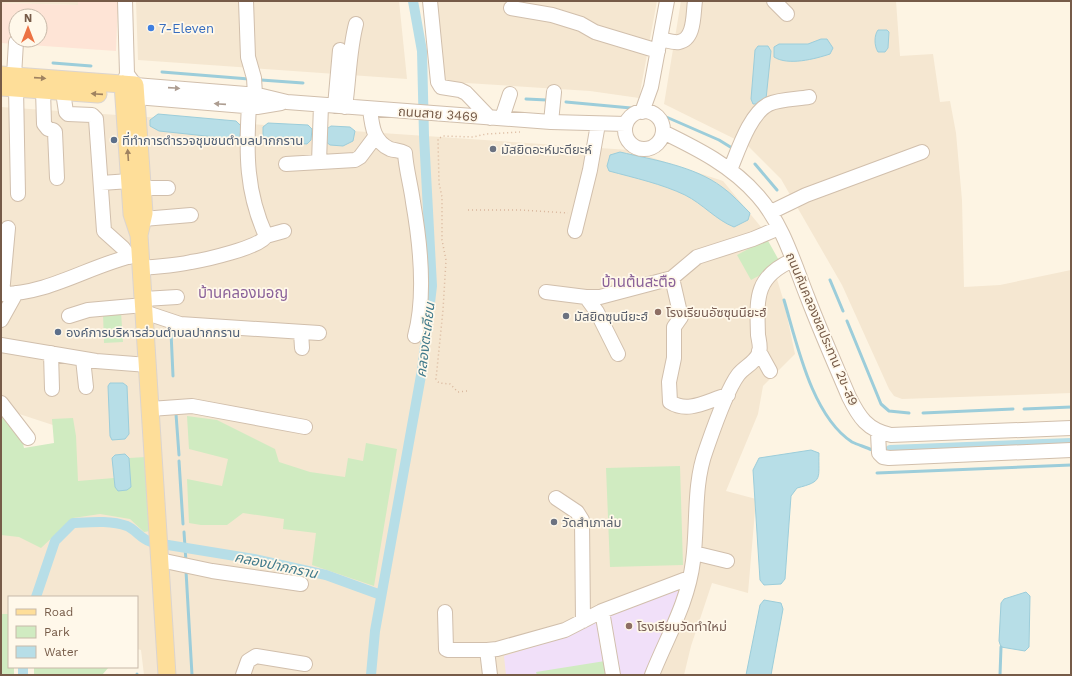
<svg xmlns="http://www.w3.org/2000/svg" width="1072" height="676" font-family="'Work Sans','Noto Sans Thai',sans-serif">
<rect width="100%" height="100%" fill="#fdf4e3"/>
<!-- residential -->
<path fill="#f5e7d1" d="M1 1H78V5L1 3Z
M136 1H399L407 79 138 60Z
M426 1H657L639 98 590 91 434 81Z
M681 1H896L900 56 933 54 940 102 950 101 956 133 962 200 964 287 1000 285 1071 270V393L902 399 894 396 889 389 842 285 781 179 747 145 664 104Z
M1 107 629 150 723 181 761 227 784 302 795 354 763 386 758 414 726 491 756 499 748 593 712 583 691 646 684 675H144L141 650 137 649V597H9V630L1 629V491L57 478 62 428 1 408Z"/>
<!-- commercial -->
<path fill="#fee4d6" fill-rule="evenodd" d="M78 1H118L116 51 1 43V3L78 5ZM16 16H40V40H16Z"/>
<!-- education -->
<path fill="#f1e0f9" d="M678 590 681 602 654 675H506L504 656 571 635 603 617Z"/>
<!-- green -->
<path fill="#d0ebc1" d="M767 239 781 264 751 280 737 255Z
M121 312 123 342 104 343 103 314Z
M1 405 20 429 24 448 54 443 52 419 73 418 76 436 78 481 114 478 115 487H131L129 458 146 457 150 531 144 532 130 519 100 514 73 518 41 548 19 537 1 535Z
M187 416 217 420 275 449 279 462 310 472 345 477 348 458 363 461 366 443 397 449 374 586 312 565 316 533 283 529 284 519 243 513 227 525H201L189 523 187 479 222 486 228 459 189 449Z
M680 466 683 565 610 567 606 468Z
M1 614H9V667H14V675H1Z
M605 661 608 675H537L536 672Z
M34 667H109L102 675H34Z"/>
<!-- water -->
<path fill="#b7dee7" stroke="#9ccdda" d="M878 30H887L889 32 888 48 885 52H878C874 46 874 35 878 30Z
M821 39H827L833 48 830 54C815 59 788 66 774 57V47L779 44H808Z
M758 46H768L771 51 766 99 759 104H753L751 99 755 50Z
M158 114 236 121 241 126 240 137 234 139 159 131 150 126V120Z
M268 123 308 125 312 129 311 140 307 144 272 142 263 137V127Z
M331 126 350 127 355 131 353 141 343 146 330 145 325 141V130Z
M620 152C654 160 694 166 722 187 732 194 741 204 750 213L748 220 734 227C716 220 703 204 685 195 662 184 635 178 609 171L607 166 610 155Z
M110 383H123L127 386 129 434 125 439 112 440 110 436 108 386Z
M811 450 819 453C818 479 824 481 797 488L791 496 785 579 781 584 764 585 760 580 753 470 759 458Z
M125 454 129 458 131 487 127 490 118 491 115 487 112 458 115 455Z
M1026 592 1030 596 1029 647 1025 651 1001 647 999 641 1001 603 1004 599Z
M764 600 781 603 783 609 771 675H746L760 605Z"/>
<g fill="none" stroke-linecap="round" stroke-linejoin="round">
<!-- stream -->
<path stroke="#9ccdda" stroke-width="3" d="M53 63 91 66
M162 72 249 79
M261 80 303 83
M526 99 547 100
M566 102 631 108
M664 116 719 140 732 148
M755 164 777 190
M830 280 843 311
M784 300C797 344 812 416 852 442 858 445 866 447 872 450
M847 321 881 404 889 411 909 413
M171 332 173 376
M1024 409 1071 407
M923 413 1013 409
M176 414 179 455
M179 461 183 524
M877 473 1071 465
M184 532 186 562
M186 571 192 675
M137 674V675
M1000 675 1001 647"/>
<!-- canal -->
<path stroke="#b7dee7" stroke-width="10" d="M890 450 1071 443
M168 545 254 559 326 575 381 595
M36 597 55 541 73 523C91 522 111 520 127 526 136 530 141 539 151 542
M23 675V667
M371 675 375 631 422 370 432 286 424 136 422 51 413 1"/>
<defs>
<path id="minor" d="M246 1 248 57 254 78 255 94
M430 1 438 82 441 87 460 90 466 93 490 118
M774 1 787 14
M511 8 552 15 581 24 595 32 658 51
M660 39C666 40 673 43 679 42 695 39 693 14 695 1
M127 74 135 85 258 95 287 102 551 122 626 124
M14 76 16 42
M124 82 127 74 125 1
M16 88 18 194
M43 90 44 124 48 129 53 130 55 132 57 178
M63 92 66 112 68 114 92 115 96 119 104 231 123 248 129 257
M136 97 257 107 281 103
M249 106C246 153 246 192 266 236
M335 106 340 50
M345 107C349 79 349 51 356 24
M370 109C372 126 373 141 390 149 396 151 400 150 405 153 406 169 411 186 413 202 420 242 426 296 415 336
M625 130a19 19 0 1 1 38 0a19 19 0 1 1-38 0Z
M642 112 651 87 667 1
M502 118 510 94
M551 122 554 92
M663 132C698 149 732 166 758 196 782 223 794 263 807 296 820 330 835 364 849 397 859 417 867 430 891 435L1071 428
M319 162 321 105
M286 164 355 160 360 157 375 137
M730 170C738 151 750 113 769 104 779 99 799 99 809 97
M101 183 130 181
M142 188H168
M771 212 806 195 922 152
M143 219 191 215
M575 231 590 170 598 124
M266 236 284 231
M142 268C158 266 175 266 191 262 204 260 262 247 266 236
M672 278 681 317 674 327V358L669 382 670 402C689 414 708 400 728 395
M546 292 586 297H600L672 278 697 257 753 239 779 228
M1 294C50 294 90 265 136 255
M2 294 8 228
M586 297 597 312 618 354
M144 299 177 297
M144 312 180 324 319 333
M69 316 88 310 144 305
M1 320 16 293
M301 332 302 348
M1 345 96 361 148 365
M759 351 770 371
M51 353 52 389
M83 359 86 387
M1 403 28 438
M150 409 192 406 305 427
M878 433 879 453 883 457 889 458 1071 450
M556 498 577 512 582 520 583 621
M694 553 727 561
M160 560 212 571 301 584
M602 611 613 675
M445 612 446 649 448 650H487
M243 675 248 661 256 656 305 664
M490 675 487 650 497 649 565 630 602 611 689 578
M652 675C667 637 688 603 693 561 698 525 693 485 706 450 713 430 726 391 738 375 744 367 755 363 759 353 761 348 759 341 758 335 757 299 754 277 793 260"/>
<path id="major" d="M1 75 135 85 144 213 139 235 167 675
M123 84 132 214 139 235
M1 87 98 94"/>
</defs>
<!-- minor casing -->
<use href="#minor" stroke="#d1bfac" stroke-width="16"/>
<!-- major casing -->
<use href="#major" stroke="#dbd4cf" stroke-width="19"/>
<!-- path -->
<path stroke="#d9b79d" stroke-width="1.5" stroke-dasharray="1 3" stroke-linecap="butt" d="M468 210H522L568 213
M467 391 458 392 450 384 439 383 436 379 443 310 446 260 442 240V197L439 183 438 139 443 136 473 137 486 134 520 132"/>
<!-- minor -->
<use href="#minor" stroke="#fff" stroke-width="14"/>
<!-- major -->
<use href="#major" stroke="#fede99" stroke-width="17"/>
</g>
<!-- one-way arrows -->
<defs><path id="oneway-solid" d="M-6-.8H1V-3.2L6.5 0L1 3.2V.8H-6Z"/></defs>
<g fill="#9f8260">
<use href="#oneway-solid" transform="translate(40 78) rotate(4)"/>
<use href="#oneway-solid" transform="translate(97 94) rotate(-176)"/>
<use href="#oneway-solid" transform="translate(128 155) rotate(-94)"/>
</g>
<g fill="#ad9d91">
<use href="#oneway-solid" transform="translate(174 88) rotate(4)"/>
<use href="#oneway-solid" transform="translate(220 104) rotate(-176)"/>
</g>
<!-- markers -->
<circle fill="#3f7fe0" stroke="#fff8ea" stroke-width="1.5" cx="151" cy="28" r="4"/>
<g fill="#5c6f8a" stroke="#fff8ea" stroke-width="1.5">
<circle cx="114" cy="140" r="4"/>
<circle cx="58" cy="332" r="4"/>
</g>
<g fill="#6b7280" stroke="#fff8ea" stroke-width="1.5">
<circle cx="493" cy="149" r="4"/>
<circle cx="566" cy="316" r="4"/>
<circle cx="554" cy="522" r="4"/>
</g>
<g fill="#8d6e63" stroke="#fff8ea" stroke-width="1.5">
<circle cx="658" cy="312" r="4"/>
<circle cx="629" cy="626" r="4"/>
</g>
<g text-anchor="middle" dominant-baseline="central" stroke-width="3.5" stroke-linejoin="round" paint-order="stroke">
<!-- shop labels -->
<g font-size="13" fill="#366cbe" stroke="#fff8ea" text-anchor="start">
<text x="159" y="28">7-Eleven</text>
</g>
<!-- street labels -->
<g font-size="13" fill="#765b48" stroke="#fff8ea">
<text transform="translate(438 114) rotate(4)">ถนนสาย 3469</text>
<text transform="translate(822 329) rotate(67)">ถนนคันคลองชลประทาน 2ข-ส9</text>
</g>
<!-- service labels -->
<g font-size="13" fill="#4e5e75" stroke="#fff8ea" text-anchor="start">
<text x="122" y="140">ที่ทำการตำรวจชุมชนตำบลปากกราน</text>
<text x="66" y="332">องค์การบริหารส่วนตำบลปากกราน</text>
</g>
<!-- worship labels -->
<g font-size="13" fill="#5b616d" stroke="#fff8ea" text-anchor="start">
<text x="501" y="149">มัสยิดอะห์มะดียะห์</text>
<text x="574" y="316">มัสยิดซุนนียะฮ์</text>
<text x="562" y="522">วัดสำเภาล่ม</text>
</g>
<!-- education labels -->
<g font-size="13" fill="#785e54" stroke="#fff8ea" text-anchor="start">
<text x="666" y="312">โรงเรียนอัซซุนนียะฮ์</text>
<text x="637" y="626">โรงเรียนวัดทำใหม่</text>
</g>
<!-- water labels -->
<g font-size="14" font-style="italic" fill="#417a8b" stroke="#fff8ea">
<text transform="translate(425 340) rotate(-83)">คลองตะเคียน</text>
<text transform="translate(276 565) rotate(12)">คลองปากกราน</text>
</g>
<!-- quarter labels -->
<g font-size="15" fill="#8b639a" stroke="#fff8ea">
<text x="639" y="282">บ้านต้นสะตือ</text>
<text x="243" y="293">บ้านคลองมอญ</text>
</g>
</g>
<!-- border -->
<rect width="1072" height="676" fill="none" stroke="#765b48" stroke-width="4"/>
<!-- legend -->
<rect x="8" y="596" width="130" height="72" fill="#fff8ea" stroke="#c8b9a9"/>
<rect x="16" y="609" width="20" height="6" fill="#fede99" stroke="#c8b9a9"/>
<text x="44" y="616" font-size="12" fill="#765b48">Road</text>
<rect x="16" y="626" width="20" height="12" fill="#d0ebc1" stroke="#c8b9a9"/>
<text x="44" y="636" font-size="12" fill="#765b48">Park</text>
<rect x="16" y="646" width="20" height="12" fill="#b7dee7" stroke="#c8b9a9"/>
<text x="44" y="656" font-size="12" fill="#765b48">Water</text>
<!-- north arrow -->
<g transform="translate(28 28)"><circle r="19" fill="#fff8ea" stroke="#c8b9a9"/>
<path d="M0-3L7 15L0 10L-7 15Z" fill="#ec7243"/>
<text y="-6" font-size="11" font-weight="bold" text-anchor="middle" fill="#765b48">N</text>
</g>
</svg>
